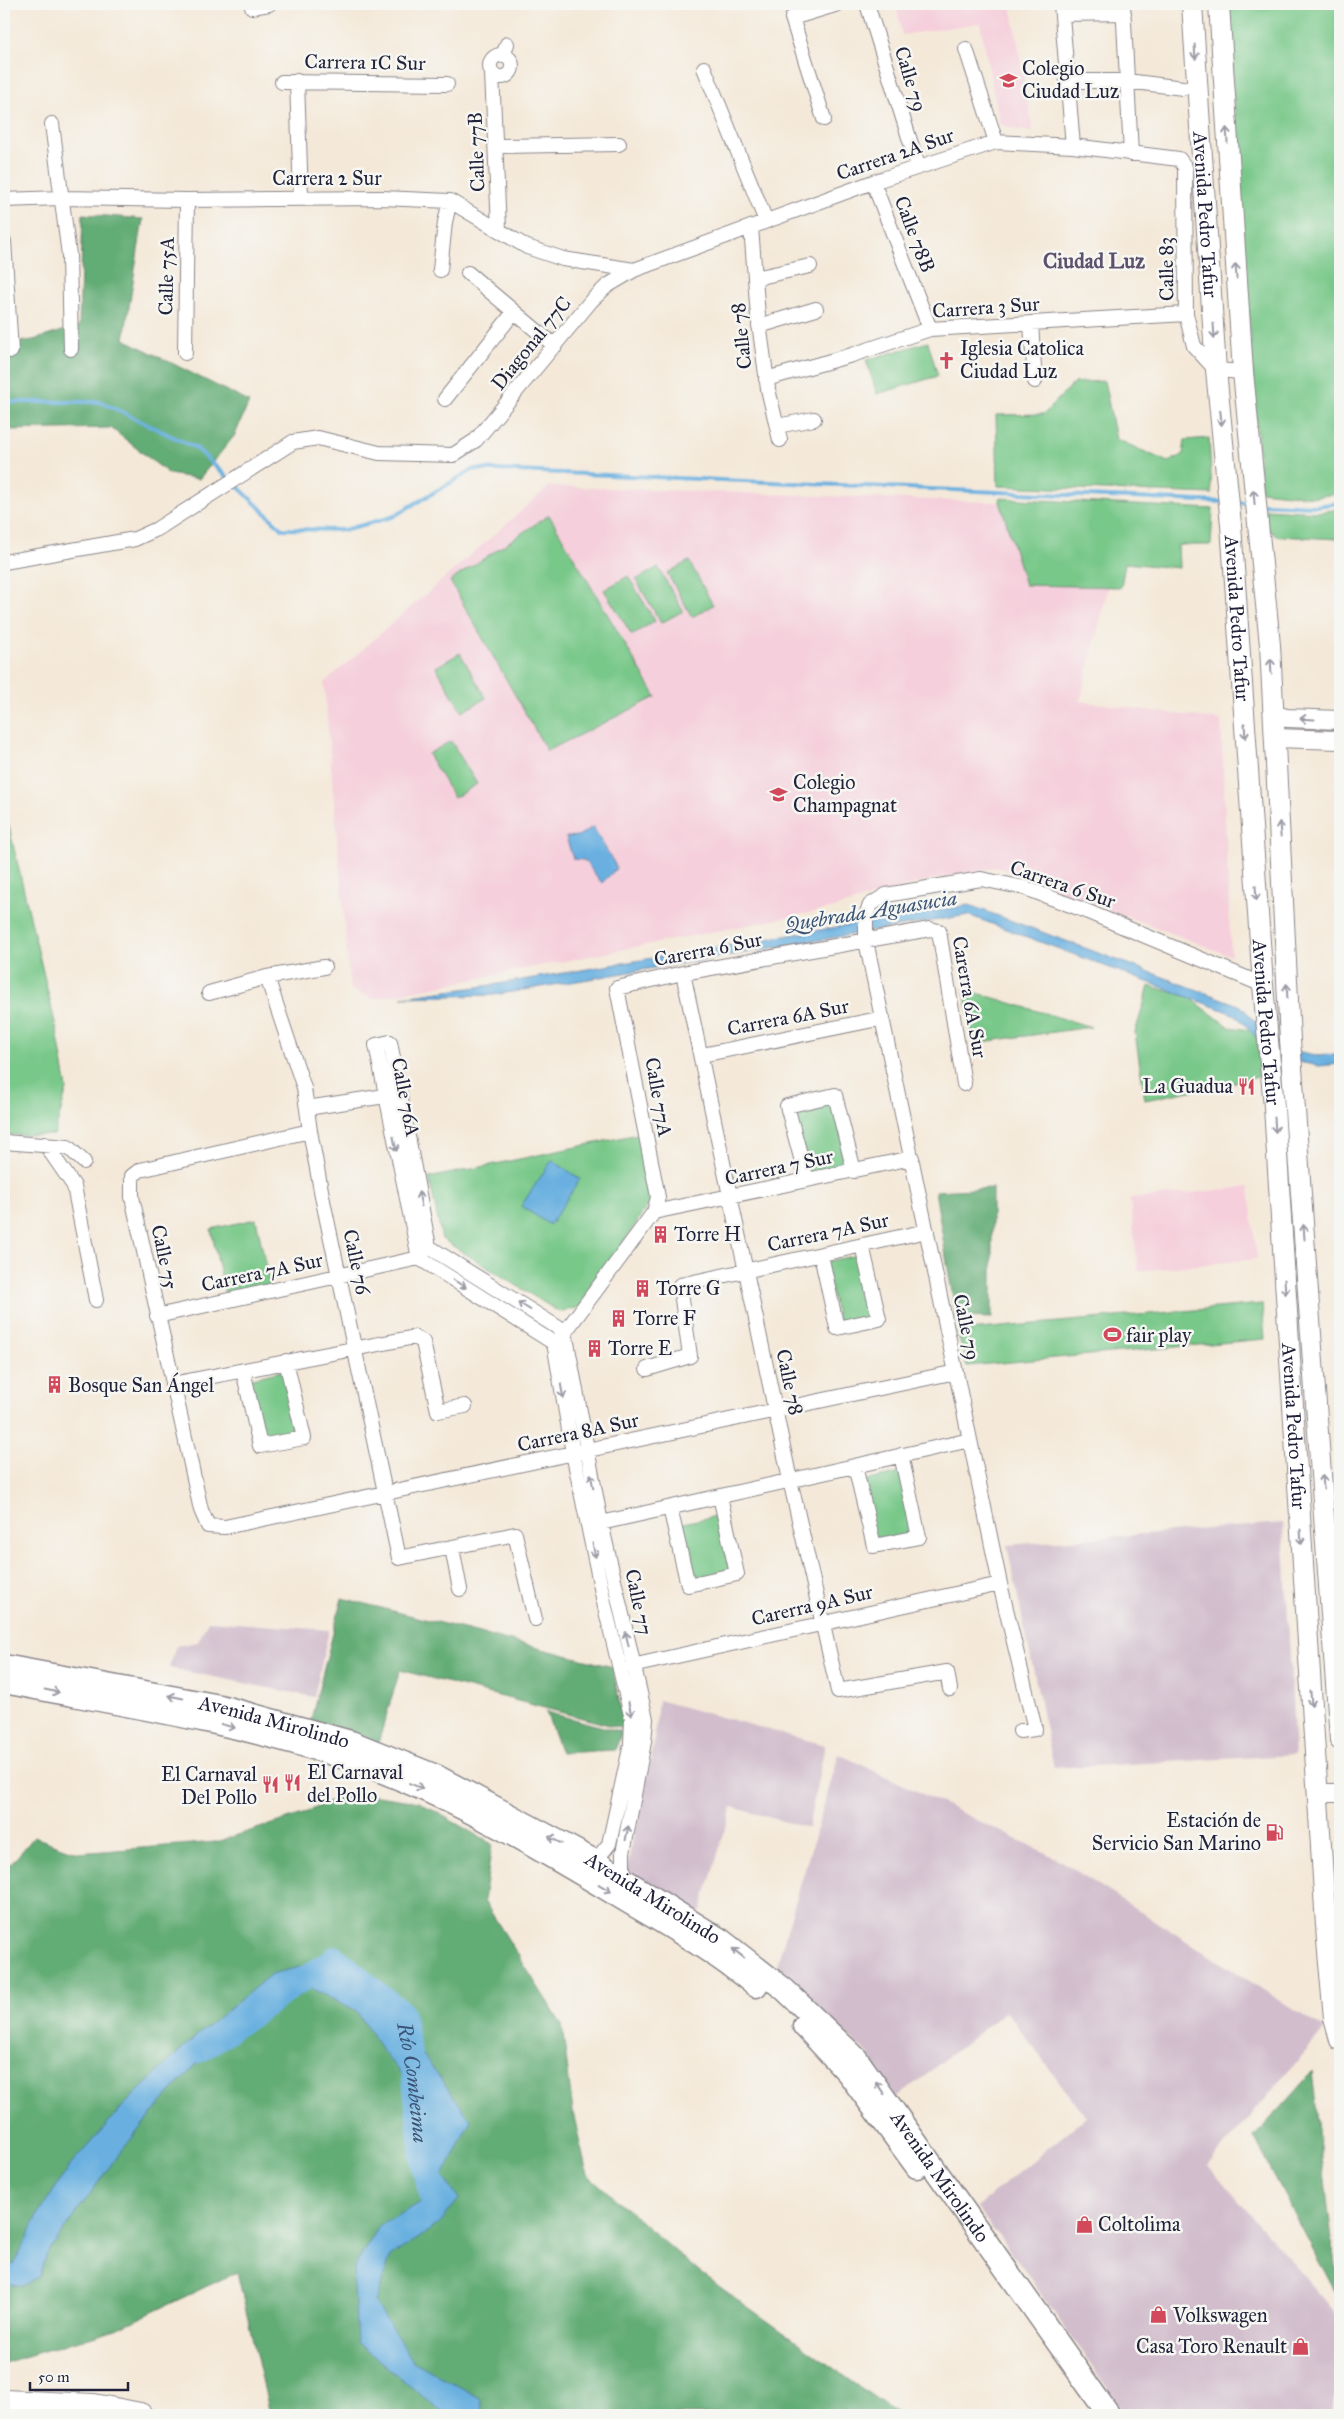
<svg xmlns="http://www.w3.org/2000/svg" width="1344" height="2419" font-family="'IM FELL Great Primer',serif">
<rect width="100%" height="100%" fill="#f6f6f2"/>
<filter id="ink" filterUnits="userSpaceOnUse"><feTurbulence type="fractalNoise" baseFrequency=".02" numOctaves="2"/><feDisplacementMap in="SourceGraphic" scale="10" xChannelSelector="R" yChannelSelector="G"/><feConvolveMatrix kernelMatrix="1 2 1 2 8 2 1 2 1" color-interpolation-filters="sRGB"/></filter>
<filter id="wash" filterUnits="userSpaceOnUse"><feTurbulence type="fractalNoise" baseFrequency=".0096" numOctaves="4" result="noise"/><feDisplacementMap in="SourceGraphic" scale="20" xChannelSelector="R" yChannelSelector="G"/><feGaussianBlur stdDeviation="1.12" result="paint"/><feColorMatrix in="noise" values="0 0 0 0 0 0 0 0 0 0 0 0 0 0 0 0 0 1.4 0 .05"/><feComposite in="paint" operator="in"/></filter>
<g filter="url(#wash)">
<rect width="100%" height="100%" fill="#f4e9d9"/>
<!-- built -->
<path fill="#f5cfdb" d="M896 4H1011L1033 132 1017 130 1000 124 980 23 902 35Z
M550 486 1128 507 1080 701 1221 720 1231 956 997 867 930 880 834 908 373 999 350 989 324 683Z
M1249 1187 1257 1259 1138 1271 1130 1199Z"/>
<!-- industrial -->
<path fill="#d1bdcc" d="M1283 1523 1295 1755 1054 1768 1007 1545Z
M208 1621 329 1630 314 1697 169 1668 176 1646 198 1642Z
M658 1700 825 1745 808 1828 732 1807 698 1920 626 1871 654 1743Z
M839 1754 1056 1858 1325 2029 1208 2165 1340 2319V2343L1333 2415H1126L1017 2260 976 2207 1086 2117 1006 2011 896 2098 869 2055 775 1971Z"/>
<!-- green -->
<path fill="#78c889" stroke="#4d7562" d="M1227 4H1340V493L1316 497 1261 491Z
M928 342 938 376 877 394 866 360Z
M1104 381 1116 439 1168 462 1183 455 1185 440 1209 438 1212 494 998 486 996 415 1044 414 1074 383Z
M999 498 1213 509 1211 545H1178L1179 568 1125 563 1121 587 1025 585Z
M1265 509 1319 512 1340 509V539L1276 536 1267 528Z
M549 515 656 697 547 751 450 581Z
M689 561 713 605 692 617 667 573Z
M658 567 683 611 661 623 636 580Z
M628 576 655 621 632 635 604 590Z
M460 653 486 698 462 712 436 667Z
M451 741 477 784 454 798 428 754Z
M4 806 57 1031 67 1089 54 1135H4Z
M1149 986 1189 997 1229 1027 1258 1031 1259 1077 1145 1100 1135 1033Z
M964 989 1091 1027 974 1043Z
M834 1097 851 1166 811 1176 791 1106Z
M643 1133 652 1199 581 1307 559 1312 442 1239 429 1178Z
M256 1219 270 1285 225 1295 211 1229Z
M862 1254 877 1317 839 1325 824 1262Z
M1262 1304 1265 1339 967 1366 957 1331Z
M285 1370 301 1436 264 1444 249 1379Z
M905 1472 919 1537 874 1546 860 1482Z
M724 1514 737 1574 688 1585 675 1525Z"/>
<!-- forest -->
<path fill="#62ac75" stroke="#426758" d="M83 214 143 219 124 339 249 402 235 435 199 479 169 474 111 428 4 430V344L33 340 79 326Z
M992 1188V1318L956 1317 935 1191Z
M342 1598 613 1667 624 1729 400 1670 374 1756 307 1735Z
M546 1712 622 1732 615 1750 561 1753Z
M349 1792 419 1802 492 1844 484 1901 562 2025 573 2112 587 2174 699 2272 899 2415H274L269 2410 237 2272 119 2328 4 2363V1864H11L34 1837 79 1853 216 1842 303 1814Z
M1312 2072 1339 2299 1254 2137Z"/>
<!-- water -->
<path fill="#69b0e0" stroke="#46698e" d="M593 827 617 868 602 883 584 860 573 859 566 837 578 836Z
M969 905 1241 1006 1278 1047 1319 1056 1340 1053V1064L1319 1066 1274 1057 1236 1015 968 915 494 995 402 997 492 985Z
M552 1160 580 1179 550 1225 521 1206Z
M321 1962 385 1985 421 2052 471 2120 443 2176 459 2199 439 2224 391 2256 375 2302 413 2361 480 2398 484 2415H445L357 2342 353 2268 380 2225 427 2199 428 2107 384 2053 357 2012 307 1986 245 2012 160 2104 118 2155 46 2255 39 2276 22 2286 4 2282V2262L14 2265 38 2215 69 2167 122 2107 186 2045 271 1974Z"/>
<g fill="none" stroke-linecap="round" stroke-linejoin="round">
<!-- stream -->
<path stroke="#69b0e0" stroke-width="4" d="M4 402H101L196 448 229 479
M234 483 282 529 344 530 392 517 474 469 1223 502
M1235 502 1250 503
M1262 504 1316 506 1340 503"/>
<!-- river -->
<path stroke="#69b0e0" stroke-width="24" id="s1" d="M199 2051 335 1958 402 2013 413 2069 423 2166 435 2209 432 2211"/>
</g>
</g>
<g filter="url(#ink)">
<g fill="none" stroke-linecap="round" stroke-linejoin="round">
<defs>
<path id="minor" d="M251 4 252 7 269 4
M867 4 918 166
M1061 4 1073 146
M1123 4 1131 154
M1062 14 1124 13
M966 49 996 142
M490 66a11 11 0 1 1 22 0a11 11 0 1 1-22 0Z
M503 56 507 44
M704 68 766 221
M492 73 499 229
M297 81 301 198
M1067 81H1127L1183 88
M282 82 447 84
M824 119 792 18 838 4
M52 124 69 255 71 349
M496 146 619 144
M873 182 930 329
M4 200 61 198 187 200 382 198 450 201 527 247 563 259 634 270
M751 227 758 316 768 389 780 440
M4 241 11 351
M440 270 445 222 450 201
M468 273 555 346
M756 278 810 266
M1031 324 1035 381
M759 326 816 309
M185 353 187 200
M766 379 852 355 930 329 1186 314
M445 399 514 312
M777 426 814 419
M4 562 135 539 157 529 293 442 318 438 379 453 453 455 476 440 591 301 607 286 634 270 873 182 996 142 1073 146 1179 159 1185 167 1186 314 1194 346 1216 370 1243 372
M683 973 790 1480 838 1691 947 1672 950 1689
M267 977 304 1088 310 1131 323 1201 399 1558 515 1534 535 1619
M209 993 267 977 324 967
M702 1055 883 1018
M307 1108 385 1096
M310 1131 140 1170 132 1176V1197L201 1510 208 1526 225 1527 956 1372
M4 1142 68 1147 84 1162
M45 1144 74 1186 96 1300
M807 1180 787 1106 835 1095 854 1171
M654 1212 912 1158
M429 1247 390 1042 376 1045 419 1258 554 1343
M429 1247 565 1332
M821 1255 837 1328 879 1319 862 1245
M157 1316 419 1258 425 1251
M565 1332 601 1523 646 1719 644 1742 623 1853V1869L627 1880
M554 1343 565 1332 654 1212 658 1197 617 988 683 973 930 929 939 931 964 1084
M554 1343 573 1453 605 1607 632 1719 631 1744 609 1844 601 1854 591 1859
M647 1369 690 1356 680 1285 927 1231
M243 1370 260 1446 304 1438 286 1361
M172 1384 415 1337 423 1342 438 1411 465 1406
M855 1466 874 1546 919 1537 901 1455
M670 1508 688 1585 737 1574 720 1496
M592 1525 970 1440
M452 1548 460 1589
M632 1666 1000 1584
M1020 1731 1035 1729 1000 1584 866 941V915L870 905 886 895 981 879 1025 888 1081 909 1263 985"/>
<path id="tertiary" d="M1274 715 1287 718 1340 720
M1274 738 1340 740
M1317 1793H1340"/>
<g id="secondary">
<path id="s2" d="M1192 4 1216 370 1231 525 1263 985 1274 1107 1327 1941 1334 2018 1340 2040"/>
<path d="M1219 4 1243 372 1270 645 1290 1040 1340 1740"/>
</g>
<g id="primary">
<path id="s3" d="M4 1666 220 1706 351 1742 436 1776 591 1859 721 1940 785 1990 857 2059 1109 2415"/>
<path d="M4 1682C117 1704 232 1721 342 1757 436 1788 530 1843 615 1894 663 1923 713 1950 756 1986"/>
<path d="M804 2026 848 2073 917 2167"/>
</g>
<path id="trunk" d="M4 2402 94 2406 140 2415"/>
</defs>
<!-- minor casing -->
<use href="#minor" stroke="#8b868a" stroke-width="16"/>
<!-- tertiary casing -->
<use href="#tertiary" stroke="#8b868a" stroke-width="20"/>
<!-- secondary casing -->
<use href="#secondary" stroke="#8b868a" stroke-width="22"/>
<!-- primary casing -->
<use href="#primary" stroke="#8b868a" stroke-width="25"/>
<!-- trunk casing -->
<use href="#trunk" stroke="#8b868a" stroke-width="26"/>
<!-- minor -->
<use href="#minor" stroke="#fff" stroke-width="14"/>
<!-- tertiary -->
<use href="#tertiary" stroke="#fff" stroke-width="18"/>
<!-- secondary -->
<use href="#secondary" stroke="#fff" stroke-width="20"/>
<!-- primary -->
<use href="#primary" stroke="#fff" stroke-width="22"/>
<!-- trunk -->
<use href="#trunk" stroke="#fff" stroke-width="24"/>
</g>
<!-- one-way arrows -->
<defs><path id="oneway-shaft" d="M-6 0H5M1.5-3L5.5 0L1.5 3" fill="none" stroke-width="1.6" stroke-linecap="round" stroke-linejoin="round" transform="scale(1.25)"/></defs>
<g stroke="#9c9ca7">
<use href="#oneway-shaft" transform="translate(1195 52) rotate(87)"/>
<use href="#oneway-shaft" transform="translate(1227 135) rotate(-94)"/>
<use href="#oneway-shaft" transform="translate(1236 271) rotate(-94)"/>
<use href="#oneway-shaft" transform="translate(1214 331) rotate(86)"/>
<use href="#oneway-shaft" transform="translate(1221 418) rotate(84)"/>
<use href="#oneway-shaft" transform="translate(1254 497) rotate(-95)"/>
<use href="#oneway-shaft" transform="translate(1271 666) rotate(-93)"/>
<use href="#oneway-shaft" transform="translate(1307 719) rotate(-177)"/>
<use href="#oneway-shaft" transform="translate(1245 731) rotate(86)"/>
<use href="#oneway-shaft" transform="translate(1280 829) rotate(-95)"/>
<use href="#oneway-shaft" transform="translate(1256 893) rotate(86)"/>
<use href="#oneway-shaft" transform="translate(1287 991) rotate(-93)"/>
<use href="#oneway-shaft" transform="translate(1275 1125) rotate(86)"/>
<use href="#oneway-shaft" transform="translate(395 1144) rotate(78)"/>
<use href="#oneway-shaft" transform="translate(420 1199) rotate(-101)"/>
<use href="#oneway-shaft" transform="translate(1304 1232) rotate(-94)"/>
<use href="#oneway-shaft" transform="translate(460 1284) rotate(32)"/>
<use href="#oneway-shaft" transform="translate(1285 1287) rotate(86)"/>
<use href="#oneway-shaft" transform="translate(524 1306) rotate(-148)"/>
<use href="#oneway-shaft" transform="translate(562 1391) rotate(80)"/>
<use href="#oneway-shaft" transform="translate(592 1481) rotate(-101)"/>
<use href="#oneway-shaft" transform="translate(1323 1482) rotate(-94)"/>
<use href="#oneway-shaft" transform="translate(1301 1537) rotate(86)"/>
<use href="#oneway-shaft" transform="translate(594 1550) rotate(78)"/>
<use href="#oneway-shaft" transform="translate(627 1639) rotate(-102)"/>
<use href="#oneway-shaft" transform="translate(52 1691) rotate(11)"/>
<use href="#oneway-shaft" transform="translate(176 1697) rotate(-169)"/>
<use href="#oneway-shaft" transform="translate(1311 1699) rotate(86)"/>
<use href="#oneway-shaft" transform="translate(630 1709) rotate(77)"/>
<use href="#oneway-shaft" transform="translate(228 1726) rotate(15)"/>
<use href="#oneway-shaft" transform="translate(416 1786) rotate(23)"/>
<use href="#oneway-shaft" transform="translate(627 1833) rotate(-79)"/>
<use href="#oneway-shaft" transform="translate(555 1840) rotate(-152)"/>
<use href="#oneway-shaft" transform="translate(605 1888) rotate(31)"/>
<use href="#oneway-shaft" transform="translate(738 1953) rotate(-142)"/>
<use href="#oneway-shaft" transform="translate(880 2088) rotate(-125)"/>
</g>
</g>
<!-- icons -->
<defs>
<symbol id="school-bare" viewBox="-9 -9 18 18"><path d="M0-5L7-2L0 1L-7-2ZM-4 1L0 2.5L4 1V4Q0 6-4 4Z" fill="#d1495b" stroke="#f6f6f2" stroke-width="2.5" paint-order="stroke"/></symbol>
<symbol id="church-bare" viewBox="-9 -9 18 18"><path d="M-1.2-6h2.4v3.5h3.3v2.4h-3.3V6h-2.4V-.1h-3.3v-2.4h3.3Z" fill="#d1495b" stroke="#f6f6f2" stroke-width="2.5" paint-order="stroke"/></symbol>
<symbol id="restaurant-bare" viewBox="-9 -9 18 18"><path d="M-5-6h1v4h1v-4h1v4h1v-4h1v5L-1.5 .5V6h-2V.5L-5-1ZM5-6V6H3V1.5H1.5Q1.5-4 5-6Z" fill="#d1495b" stroke="#f6f6f2" stroke-width="2.5" paint-order="stroke"/></symbol>
<symbol id="building-bare" viewBox="-9 -9 18 18"><path d="M-4-6H4V6H1V3H-1V6H-4ZM-2.5-4.3h1.7v1.8h-1.7ZM.8-4.3h1.7v1.8H.8ZM-2.5-1h1.7V.8h-1.7ZM.8-1h1.7V.8H.8Z" fill="#d1495b" stroke="#f6f6f2" stroke-width="2.5" paint-order="stroke"/></symbol>
<symbol id="stadium-bare" viewBox="-9 -9 18 18"><path d="M0-5a6.5 5 0 1 0 0 10a6.5 5 0 1 0 0-10ZM-3.5-1.8h7v3.6h-7Z" fill="#d1495b" stroke="#f6f6f2" stroke-width="2.5" paint-order="stroke"/></symbol>
<symbol id="fuel-bare" viewBox="-9 -9 18 18"><path d="M-5.5-6h7V0h2V4h1.3V-2.5L3-4.5l.8-.8L6-3V5H2.5V1h-1V6h-7ZM-4.2-4.7v3.2H.2V-4.7Z" fill="#d1495b" stroke="#f6f6f2" stroke-width="2.5" paint-order="stroke"/></symbol>
<symbol id="shop-bare" viewBox="-9 -9 18 18"><path d="M-5-2.5h2.3a2.7 3.5 0 0 1 5.4 0H5L5.5 6h-11ZM-1.5-2.5h3a1.5 2.3 0 0 0-3 0Z" fill="#d1495b" stroke="#f6f6f2" stroke-width="2.5" paint-order="stroke"/></symbol>
</defs>
<g fill-rule="evenodd">
<use href="#school-bare" x="996" y="68" width="25" height="25"/>
<use href="#church-bare" x="934" y="348" width="25" height="25"/>
<use href="#school-bare" x="766" y="782" width="25" height="25"/>
<use href="#restaurant-bare" x="1234" y="1074" width="25" height="25"/>
<use href="#building-bare" x="648" y="1222" width="25" height="25"/>
<use href="#building-bare" x="630" y="1276" width="25" height="25"/>
<use href="#building-bare" x="606" y="1306" width="25" height="25"/>
<use href="#stadium-bare" x="1100" y="1322" width="25" height="25"/>
<use href="#building-bare" x="582" y="1336" width="25" height="25"/>
<use href="#building-bare" x="42" y="1372" width="25" height="25"/>
<use href="#restaurant-bare" x="280" y="1770" width="25" height="25"/>
<use href="#restaurant-bare" x="258" y="1772" width="25" height="25"/>
<use href="#fuel-bare" x="1262" y="1820" width="25" height="25"/>
<use href="#shop-bare" x="1072" y="2212" width="25" height="25"/>
<use href="#shop-bare" x="1146" y="2302" width="25" height="25"/>
<use href="#shop-bare" x="1288" y="2334" width="25" height="25"/>
</g>
<g text-anchor="middle" dominant-baseline="central" stroke-width="5" stroke-linejoin="round" paint-order="stroke">
<!-- street labels -->
<g font-size="20" fill="#22223b" stroke="#f6f6f2">
<text transform="translate(365 62) rotate(1)">Carrera 1C Sur</text>
<text transform="translate(911 79) rotate(73)">Calle 79</text>
<text transform="translate(476 152) rotate(-92)">Calle 77B</text>
<text transform="translate(895 154) rotate(-19)">Carrera 2A Sur</text>
<text x="327" y="178">Carrera 2 Sur</text>
<text stroke="none"><textPath href="#s2" startOffset="211">Avenida Pedro Tafur</textPath></text>
<text transform="translate(915 234) rotate(69)">Calle 78B</text>
<text transform="translate(1166 269) rotate(-91)">Calle 83</text>
<text transform="translate(166 276) rotate(-89)">Calle 75A</text>
<text transform="translate(986 307) rotate(-4)">Carrera 3 Sur</text>
<text transform="translate(741 336) rotate(-96)">Calle 78</text>
<text transform="translate(531 343) rotate(-51)">Diagonal 77C</text>
<text stroke="none"><textPath href="#s2" startOffset="616">Avenida Pedro Tafur</textPath></text>
<text transform="translate(1063 884) rotate(19)">Carrera 6 Sur</text>
<text transform="translate(708 949) rotate(-11)">Carerra 6 Sur</text>
<text transform="translate(970 997) rotate(80)">Carerra 6A Sur</text>
<text transform="translate(788 1017) rotate(-11)">Carrera 6A Sur</text>
<text stroke="none"><textPath href="#s2" startOffset="1021">Avenida Pedro Tafur</textPath></text>
<text transform="translate(406 1097) rotate(79)">Calle 76A</text>
<text transform="translate(659 1097) rotate(80)">Calle 77A</text>
<text transform="translate(779 1167) rotate(-12)">Carrera 7 Sur</text>
<text transform="translate(828 1232) rotate(-12)">Carrera 7A Sur</text>
<text transform="translate(165 1257) rotate(78)">Calle 75</text>
<text transform="translate(357 1262) rotate(78)">Calle 76</text>
<text transform="translate(262 1272) rotate(-12)">Carrera 7A Sur</text>
<text transform="translate(967 1327) rotate(78)">Calle 79</text>
<text transform="translate(790 1382) rotate(78)">Calle 78</text>
<text stroke="none"><textPath href="#s2" startOffset="1426">Avenida Pedro Tafur</textPath></text>
<text transform="translate(578 1432) rotate(-12)">Carrera 8A Sur</text>
<text transform="translate(639 1602) rotate(78)">Calle 77</text>
<text transform="translate(812 1605) rotate(-13)">Carerra 9A Sur</text>
<text stroke="none"><textPath href="#s3" startOffset="276">Avenida Mirolindo</textPath></text>
<text stroke="none"><textPath href="#s3" startOffset="696">Avenida Mirolindo</textPath></text>
<text stroke="none"><textPath href="#s3" startOffset="1101">Avenida Mirolindo</textPath></text>
</g>
<!-- poi labels -->
<g font-size="20" fill="#22223b" stroke="#f6f6f2" text-anchor="start">
<text x="1022" y="68">Colegio<tspan x="1022" dy="23">Ciudad Luz</tspan></text>
<text x="960" y="348">Iglesia Catolica<tspan x="960" dy="23">Ciudad Luz</tspan></text>
<text x="793" y="782">Colegio<tspan x="793" dy="23">Champagnat</tspan></text>
<text x="1233" y="1086" text-anchor="end">La Guadua</text>
<text x="674" y="1234">Torre H</text>
<text x="656" y="1288">Torre G</text>
<text x="633" y="1318">Torre F</text>
<text x="1126" y="1335">fair play</text>
<text x="608" y="1348">Torre E</text>
<text x="68" y="1385">Bosque San Ángel</text>
<text x="307" y="1772">El Carnaval<tspan x="307" dy="23">del Pollo</tspan></text>
<text x="257" y="1774" text-anchor="end">El Carnaval<tspan x="257" dy="23">Del Pollo</tspan></text>
<text x="1261" y="1820" text-anchor="end">Estación de<tspan x="1261" dy="23">Servicio San Marino</tspan></text>
<text x="1098" y="2224">Coltolima</text>
<text x="1173" y="2315">Volkswagen</text>
<text x="1287" y="2346" text-anchor="end">Casa Toro Renault</text>
</g>
<!-- neighbourhood labels -->
<g font-size="21" font-weight="bold" fill="#5d526e" stroke="#f6f6f2">
<text x="1094" y="261">Ciudad Luz</text>
</g>
<!-- water labels -->
<g font-size="21" font-style="italic" fill="#3b5475" stroke="#f6f6f2">
<text transform="translate(871 911) rotate(-9)">Quebrada Aguasucia</text>
<text stroke="none"><textPath href="#s1" startOffset="322">Río Combeima</textPath></text>
</g>
</g>
<!-- margin -->
<rect width="1344" height="2419" fill="none" stroke="#f6f6f2" stroke-width="20"/>
<!-- scale -->
<path d="M30 2382v8h98v-8" fill="none" stroke="#22223b" stroke-width="2.5"/>
<text x="38" y="2382" font-size="15" fill="#22223b" stroke="#f6f6f2" stroke-width="4" paint-order="stroke">50 m</text>
</svg>
